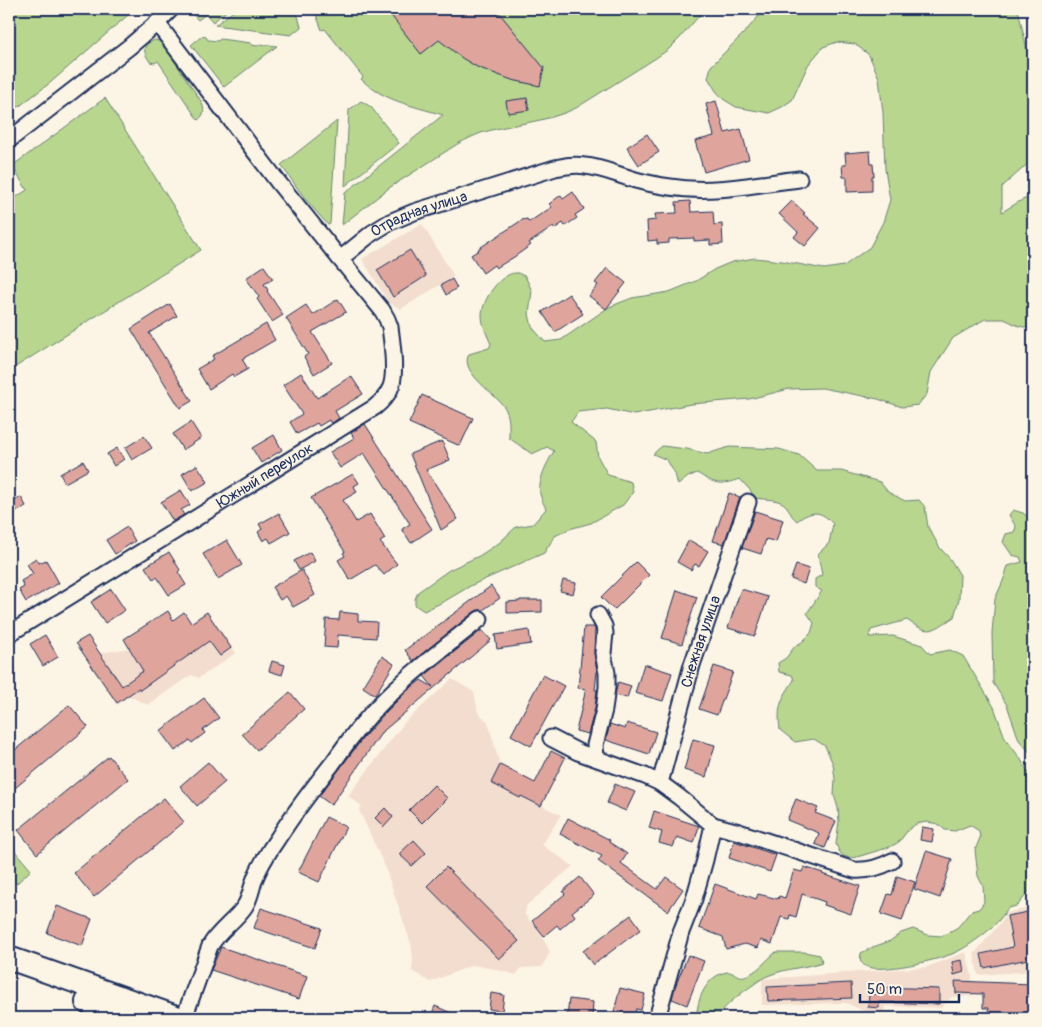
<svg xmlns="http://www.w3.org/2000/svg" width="1042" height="1027" font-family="Pangolin,sans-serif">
<rect width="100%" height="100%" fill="#fcf5e5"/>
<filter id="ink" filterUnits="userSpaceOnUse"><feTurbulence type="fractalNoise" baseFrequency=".02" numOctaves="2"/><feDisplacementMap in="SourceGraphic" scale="10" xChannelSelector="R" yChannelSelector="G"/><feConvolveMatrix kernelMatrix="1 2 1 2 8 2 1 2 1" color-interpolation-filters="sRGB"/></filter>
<g filter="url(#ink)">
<!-- built -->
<path fill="#f3ddcf" d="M422 224 454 276 401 309 389 303 362 259Z
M207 611 236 653 199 678 191 675 148 705 129 696 117 705 87 661 99 652 101 653 129 648 173 620 180 629Z
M452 679 474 692 478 712 488 722 500 765 535 783 528 799 561 815 542 845 573 866 526 906 525 915 539 931 550 952 542 967 521 968 516 975 494 969 473 965 430 982 412 971 413 958 411 944 385 867 359 810 362 806 348 796 404 723Z
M1033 907V971L978 975 974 954 1002 921 1007 913Z
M966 952 972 976V996L952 997 941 1008 885 1006 884 1012H866L846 1003 762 1005V979L927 967Z"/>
<!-- green -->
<path fill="#b8d68e" stroke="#6a8276" d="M9 9H135L50 83 9 114Z
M190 9H229L213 22 206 14 198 20 189 10Z
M236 9H292L298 16 301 27 291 35 215 25Z
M314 9H705L679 39 669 49 656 58 576 108C546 123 512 123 481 133 473 136 466 140 459 143L389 188 342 225 345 193 443 115C414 106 383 101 361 79L363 77 325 29 322 30Z
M765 9H1018L1033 78V156L1031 161 1002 187V212L1022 200 1033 196V329L1019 326 1004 319H985L953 338 931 372 927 394 918 405 902 407 878 399 822 388 789 389 749 399 691 404 634 415 607 409 578 412 571 422 596 442 598 457 608 475 631 482 633 492 623 505 591 523 569 529 555 536 544 553 472 585 445 601 424 611 415 605V599L418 592 449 570 479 556 499 543 516 527 533 524 546 509C544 504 541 499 540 494 538 479 547 463 554 451L547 447 532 454 509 438C509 428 510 419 506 410 499 395 458 373 469 354L489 348 491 344C487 335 482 325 482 315 482 300 501 271 518 273 518 273 524 276 525 276L532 291 529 314 532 327 545 342 561 340 609 307 632 298 669 292 696 281 715 269 732 262 755 258 782 261 824 269 844 266 870 247 883 222 890 200 885 169 883 113 879 78 869 55 855 44 837 42 823 47 808 65 792 100 782 107 769 113 736 107 723 99 716 91 708 78 711 66 744 33Z
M202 36 206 37 208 40 218 41 220 39 251 43 252 45 257 46 260 44 277 46 224 87 191 45Z
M155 40 159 41 165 47 201 101C205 109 205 115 198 120L158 61 155 63 150 62C144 53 140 45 155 40Z
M105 98 201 250 9 371V202L27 190 12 166Z
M361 101 371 107 399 143 345 186 349 110Z
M337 121 330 224 328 225 306 200 281 165Z
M662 446 687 449 707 454 729 447 779 449 799 455 817 471H841L880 482 888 492 905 501 919 500 925 507 928 527 940 548 950 559 960 575 959 599 954 617C932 631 930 636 907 620L871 630 869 637 893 636 922 645 930 654 950 650 963 656 994 707 1005 738 1020 758 1033 781V885L1031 889 1017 906 1008 908C1000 921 989 931 976 940 969 945 960 951 952 954 937 960 880 974 865 966 864 965 861 962 860 961L861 953 873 947 890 941 901 933 913 929 928 935 942 936 958 927 971 911 979 909 984 902 983 886 978 876 975 850 980 838 979 831 970 825 955 831 945 830 938 824 927 822 916 824 908 830 899 842 890 847 857 857 850 858 843 856 839 851 836 844 839 821 838 808 834 795 835 779 833 764 825 746 814 739 795 742 780 730C777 705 781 700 794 680L792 675 779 672 778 663 786 658 795 646 802 642 811 633 814 623 807 613 822 591 815 587V579L822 575 818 554 829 543 833 524C821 510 812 510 797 521 789 514 792 514 787 507 781 498 765 500 755 498L750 490 740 479C719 486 715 484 697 473L688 477 678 485 675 474 667 460 653 454Z
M1013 510 1023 513 1032 520 1028 529 1033 528V756L1019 740 1007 705 993 683 992 633 995 599 1003 581 1008 566 1022 562 1020 557 1012 555 1003 542 1006 534 1014 532 1016 527 1009 515Z
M9 844 31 870 16 884 9 876Z
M776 952H804L820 955 822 962C805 968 787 968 770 975 764 977 758 981 753 985 737 996 728 1003 716 1018H697C696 1000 707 975 727 972 733 971 738 978 745 976 758 972 766 960 776 952Z"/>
<!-- building -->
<path fill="#dfa59c" stroke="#1b2f5e" d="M386 9H496L544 68 540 86 512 80 477 67 462 58 439 40 421 54Z
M527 98 529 110 508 113 506 101Z
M716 101 725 133 741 129 749 159 704 172 695 141 714 136 706 104Z
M647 134 659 152 639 165 627 147Z
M870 151 871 164H873L874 176H872V191L847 192V177H843L842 165H846L845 153Z
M573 192 584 209 575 215 577 218 565 226 563 223 554 229 553 227 529 243 531 245 514 257 496 268 494 265 483 273 471 255 479 250 478 249 522 220 527 219 529 222 552 207 549 204 561 195 563 199Z
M690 201 691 212 713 211 714 225 722 224 723 244 710 245V240L694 241V238L669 239V243L657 244V240L648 241 647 221 656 220 655 214 677 213 676 202Z
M792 201 805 213 803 214 820 228 805 246 794 237 798 232 779 214Z
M410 250 426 276 393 297 377 270Z
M264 266 273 279 264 284 268 290 267 291 283 315 272 322 257 299 259 297 246 278Z
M607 268 626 283 606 309 589 296 598 285 595 283Z
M452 279 457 288 446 295 441 285Z
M569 294 583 314 555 332 542 312Z
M338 299 346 312 312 332 332 363 314 374 304 357 308 354 286 318 306 305 313 315Z
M170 304 177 316 149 333 192 401 180 408 131 329Z
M266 324 275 340 242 359 248 369 234 377 232 374 209 389 197 369 214 359 212 356Z
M301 373 317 398 351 376 363 394 335 411 339 418 331 424 329 420 319 426 317 423 297 434 290 422 302 414 283 385Z
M422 395 473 418 460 446 409 423Z
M191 422 201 438 183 450 173 434Z
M365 424 432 529 411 543 402 529 410 524 364 453 340 468 330 452 354 438 351 433Z
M274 435 282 450 261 463 252 448Z
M144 436 152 448 132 460 125 448Z
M442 441 450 460 426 470 458 519 441 530 410 454Z
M117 448 124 459 114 466 107 454Z
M83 461 88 470 65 483 60 474Z
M197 465 208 482 192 491 182 474Z
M353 474 359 483 354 486 357 492 343 500 356 522 370 514 385 539 380 542 397 564 384 575 375 565 350 580 338 560 345 556 343 553 345 552 311 498Z
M181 490 190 505 181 510 184 515 173 521 161 502Z
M729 493 740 497 724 544 713 541Z
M21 497 26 506 9 516V504Z
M755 511 783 520 776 542 766 539 761 554 742 548Z
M279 513 290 532 271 543 268 538 263 541 258 532 262 529 259 524Z
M127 527 135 541 115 554 106 540Z
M227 540 242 565 218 579 203 554Z
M689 540 708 551 699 566 695 564 691 570 677 562Z
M169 552 180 570 178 572 186 585 169 595 157 577 153 579 145 567Z
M310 552 315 561 299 570 294 561Z
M36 558 39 563 46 560 59 583 26 602 19 590 24 587 21 581 33 574 27 564Z
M636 562 649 575 614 610 601 597Z
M796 565 809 569 804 584 791 579Z
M302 570 315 595 293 607 286 596 280 600 272 587Z
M563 580 576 583 573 594 560 591Z
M491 586 500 598 483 610H478L474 612 413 661 405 650Z
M111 589 125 610 105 623 91 602Z
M741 589 768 597 755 636 728 628Z
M677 590 697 597 682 644 662 638Z
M520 600H542V612L507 613V602L520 601Z
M168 611 173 620 184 612 191 623 207 612 231 648 220 656 209 641 140 690 139 688 117 703 76 643 88 636 122 686 143 671 124 639Z
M340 612 358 614V621L377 622 376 638 338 635 337 648 324 647 326 619 339 620Z
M584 627H594L595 629 594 652 597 671 595 690H597L595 708 588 734 576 731 586 689 578 688Z
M482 630 491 640 382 732 331 805 319 796 363 738 384 714 407 691 421 680 433 687 424 676Z
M529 630 531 644 497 649 495 635Z
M45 635 58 657 43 666 30 644Z
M382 656 394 664 375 695 363 687Z
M272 661 285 665 282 675 269 671Z
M644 664 672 673 663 701 635 693Z
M714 666 733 672 717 715 699 709Z
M543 675 564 686 531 746 511 735Z
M618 682 631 686 627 698 615 695Z
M290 692 304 709 257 750 242 734Z
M204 698 219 718 203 730 205 733 192 743 190 740 175 751 160 731Z
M69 705 88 727 9 793V755Z
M627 723 656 732 649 754 606 740 610 724 625 729Z
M693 739 715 745 706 777 684 770Z
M551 751 565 758 541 806 521 796 520 798 491 783 500 765 535 783Z
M109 756 128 779 37 854 18 830Z
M208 762 225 782 197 806 180 786Z
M615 784 635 792 626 811 607 803Z
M434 785 447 798 422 823 409 810Z
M164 798 184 822 94 897 74 873Z
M796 799 818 808 815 813 836 821 825 848 815 844 819 833 787 820Z
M385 808 393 817 384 827 375 818Z
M654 811 699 826 694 843 677 837 673 847 659 843 662 832 649 828Z
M326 817 346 827 319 882 298 872Z
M568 818 610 840 609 842 627 854 621 863 657 889 666 877 683 889 668 911 598 861 602 856 560 834Z
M922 827 934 829 932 842 920 840Z
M414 840 426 853 412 866 399 854Z
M734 841 776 855 770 872 729 858Z
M926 851 952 859 940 898 914 889Z
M446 867 519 941 499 959 427 886Z
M804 867 823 873 822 874 860 886 851 914 824 905 825 902 802 894 796 917 790 915 789 919 781 917 772 944 761 940 758 948 745 944 726 949 723 937 699 928 715 884 756 899 758 894 778 899 779 896 785 898 794 870 802 872Z
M897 876 915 882 902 921 881 914 888 894 892 895Z
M580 877 594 895 572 912 575 916 560 929 557 925 544 936 532 921 565 894 563 891Z
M57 906 92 919 82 946 47 933Z
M261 908 322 928 315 948 254 928Z
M1033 911V958L984 968 981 954 1013 947 1007 916Z
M631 915 641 929 593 965 583 951Z
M221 947 307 976 299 999 211 970Z
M688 955 704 961 687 1005 672 999 675 987Z
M962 960 964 972 954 975 952 962Z
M955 981 1032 984 1033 1010H1032L1031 1013 988 1012 989 1008H983V994L956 993Z
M851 983 852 998 768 1001 767 987Z
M879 987 939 989V1004L879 1002V1008L868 1007 869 994H879Z
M620 988 645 994 641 1010 636 1009 634 1018H621L613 1016Z
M491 993 504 995 502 1011 489 1009Z
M569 999 593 1002 592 1018H567Z
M435 1006 463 1018H430Z"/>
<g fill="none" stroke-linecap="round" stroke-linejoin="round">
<defs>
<g id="minor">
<path id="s1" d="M157 23 278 182 340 259 372 233 390 222 414 212 555 168C565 166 575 164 585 166 599 167 613 173 626 177 640 182 656 185 670 187 713 194 756 184 799 179"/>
<path d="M9 140 129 47 157 23 171 9"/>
<path id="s2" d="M9 634 375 407C381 402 387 396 390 389 397 375 392 342 390 327L387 319 382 310 340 259"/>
<path d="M551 738 578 752 645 776 660 783"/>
<path d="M596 758 595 745 604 710 607 687V673L603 653 605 633 604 626 598 615"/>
<path d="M713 825 739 832 854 870C868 871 879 868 892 861"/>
<path d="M184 1018 210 946C219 930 235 921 245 906 250 898 251 890 254 881 259 866 269 851 278 838 294 813 313 788 332 764 342 750 352 735 364 722 397 682 441 651 480 619"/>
<path id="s3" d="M657 1018 681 932 694 899 705 860 713 825 679 797 660 783 692 665 748 502"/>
</g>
<path id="primary" d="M9 958 179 1018
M87 1002 132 1018"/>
</defs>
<!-- minor casing -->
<use href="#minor" stroke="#1b2f5e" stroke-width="19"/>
<!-- primary casing -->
<use href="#primary" stroke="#1b2f5e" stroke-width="26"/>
<!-- minor -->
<use href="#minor" stroke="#fcf5e5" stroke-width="15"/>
<!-- primary -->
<use href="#primary" stroke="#fcf5e5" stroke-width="22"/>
</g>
</g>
<g text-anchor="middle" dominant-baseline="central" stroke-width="4" stroke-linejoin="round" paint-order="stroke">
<!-- street labels -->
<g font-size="15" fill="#1b2f5e" stroke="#fcf5e5">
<text stroke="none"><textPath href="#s1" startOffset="391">Отрадная улица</textPath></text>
<text stroke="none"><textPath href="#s2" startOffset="301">Южный переулок</textPath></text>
<text stroke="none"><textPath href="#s3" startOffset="416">Снежная улица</textPath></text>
</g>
</g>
<!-- margin -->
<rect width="1042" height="1027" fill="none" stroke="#fcf5e5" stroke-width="30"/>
<rect x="15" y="15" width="1012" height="997" fill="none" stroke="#1b2f5e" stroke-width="2" filter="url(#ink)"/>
<!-- scale -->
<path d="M860 994v8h99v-8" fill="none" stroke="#1b2f5e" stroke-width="2.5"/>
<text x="867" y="994" font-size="15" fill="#1b2f5e" stroke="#fcf5e5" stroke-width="4" paint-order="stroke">50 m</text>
</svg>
